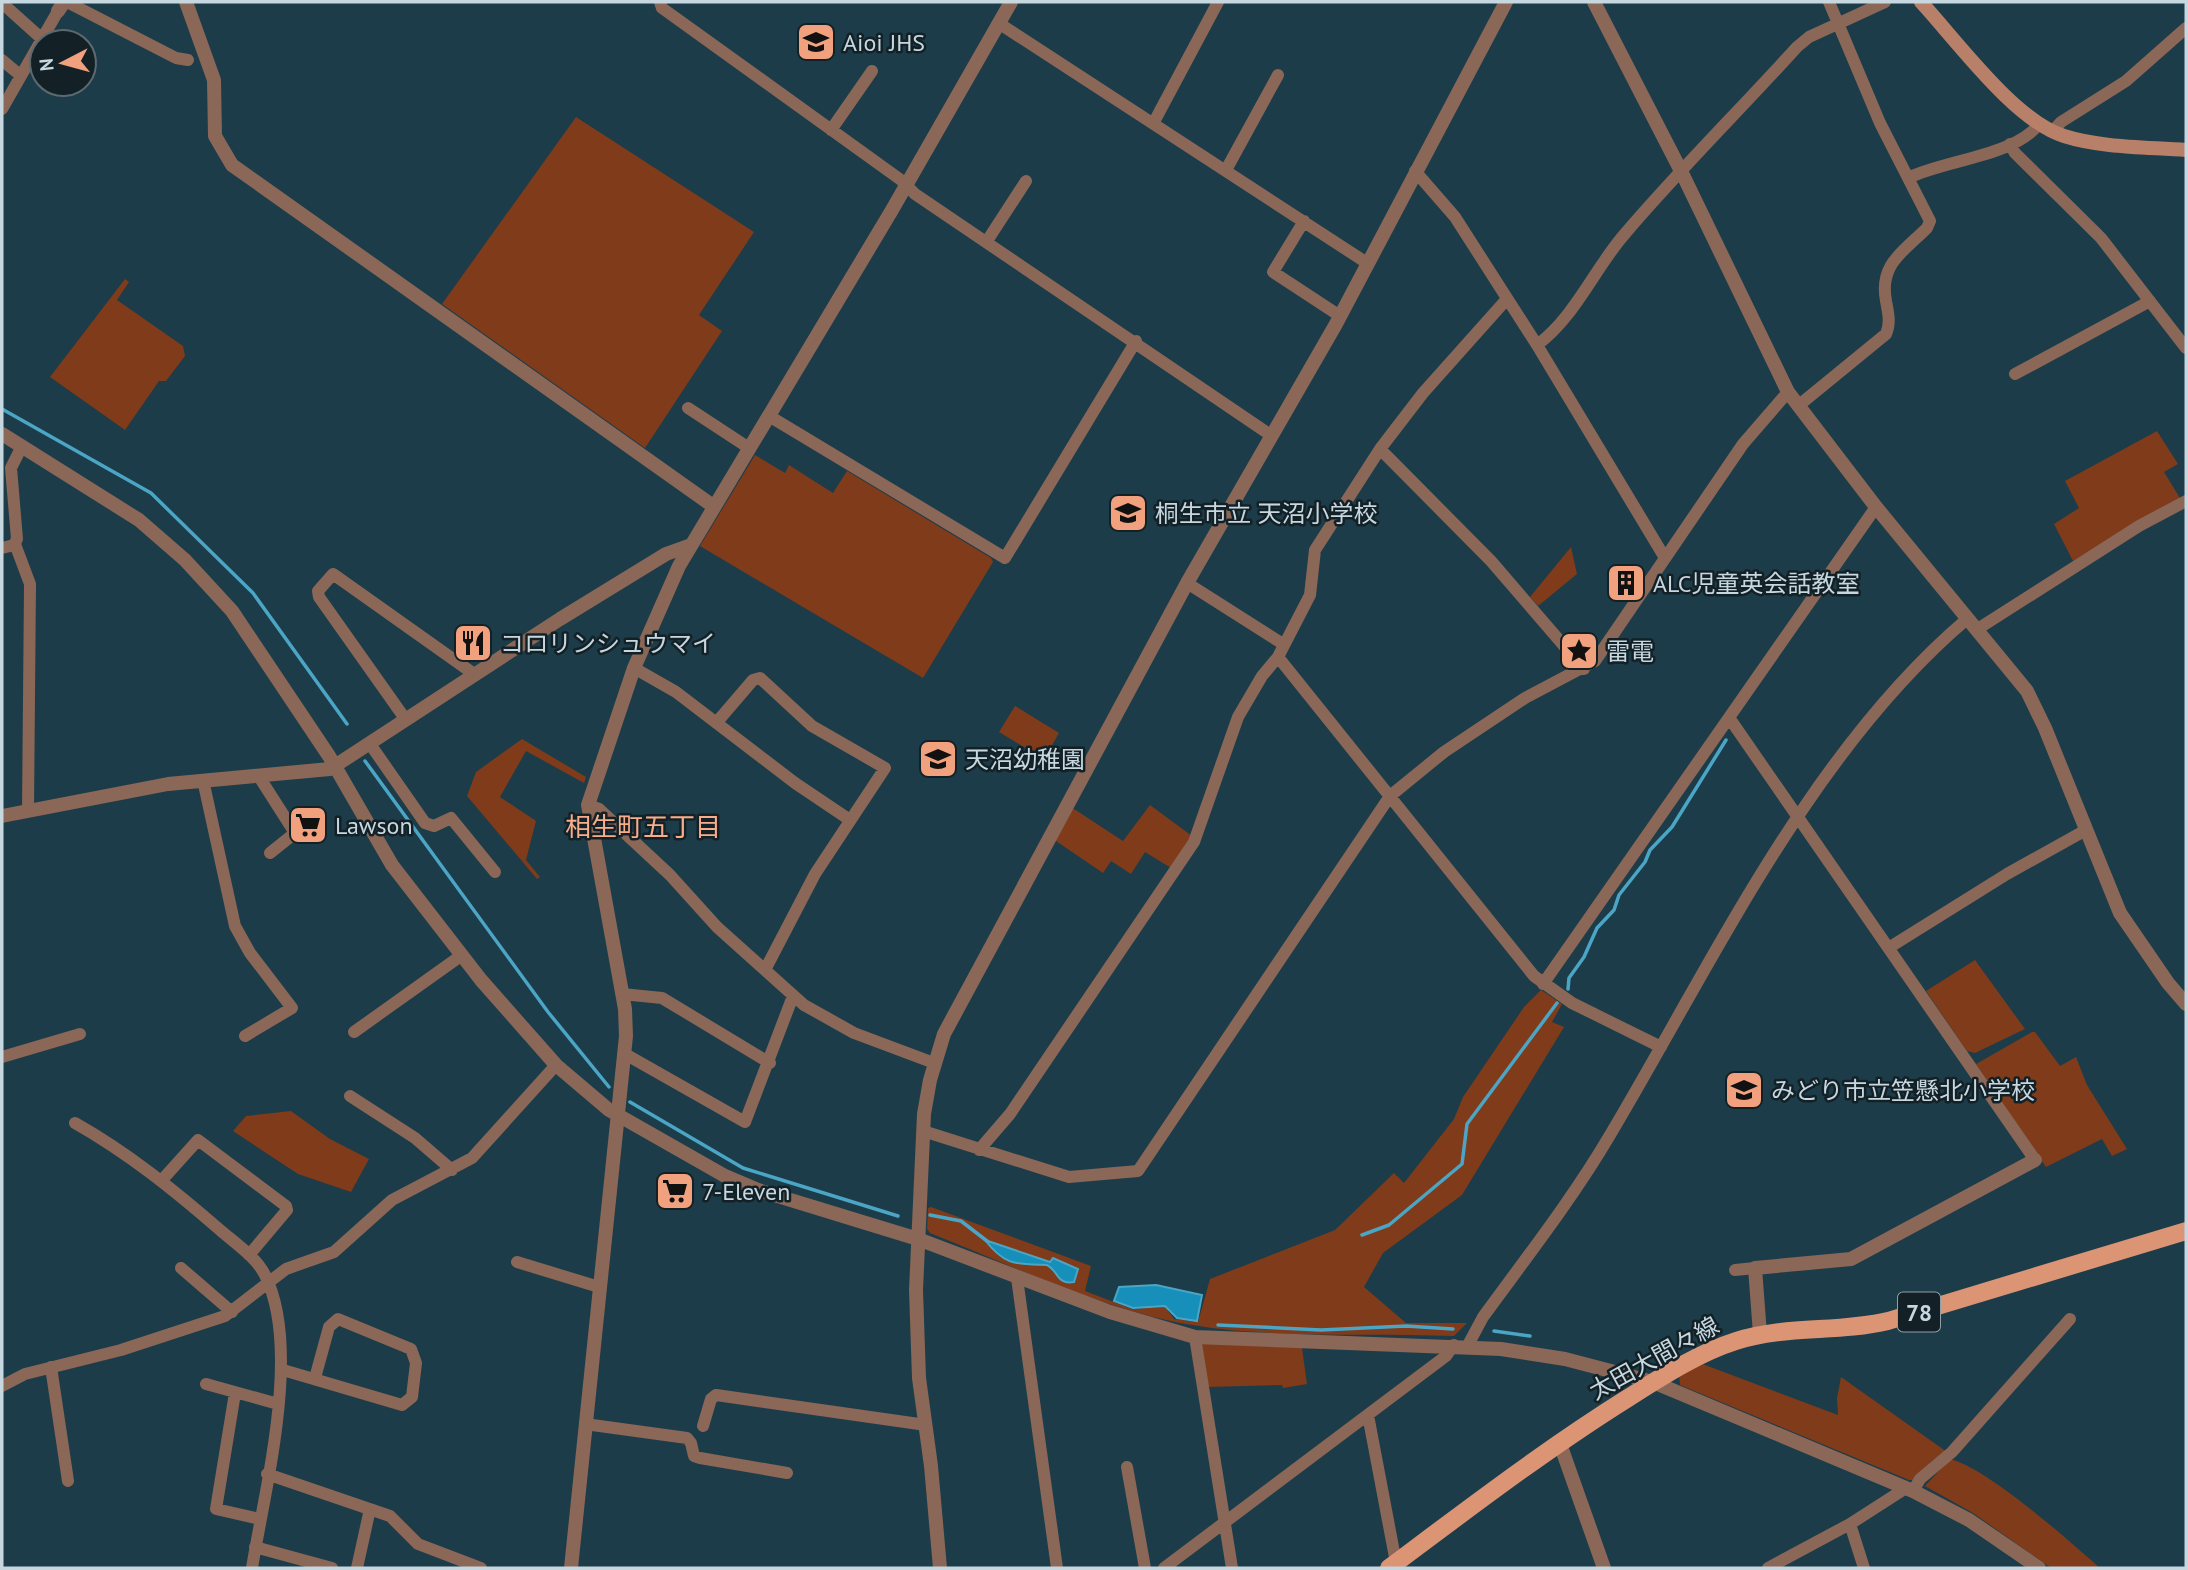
<svg xmlns="http://www.w3.org/2000/svg" width="2188" height="1570" font-family="'PT Sans','Noto Sans JP',sans-serif">
<rect width="100%" height="100%" fill="#1c3c49"/>
<!-- green -->
<path fill="#7f3b1a" d="M576 117 754 232 699 315 722 331 645 448 442 304Z
M125 279 129 282 117 300 183 346 185 356 166 381H159L125 430 50 377Z
M2157 431 2178 464 2164 472 2180 498 2073 561 2054 524 2079 508 2065 481Z
M755 455 785 473 789 465 833 493 847 471 991 558 993 562 923 678 700 546Z
M1571 547 1577 574 1538 606 1530 597Z
M1015 706 1059 733 1044 759 999 732Z
M522 739 586 777 584 783 526 751 500 797 536 821 526 860 540 877 537 879 467 796 476 772Z
M1150 805 1192 836 1171 868 1145 852 1131 874 1111 861 1103 873 1053 839 1071 807 1123 841Z
M1975 960 2025 1029 1975 1053 1967 1051 1926 991Z
M1541 990 1562 1004 1552 1022 1564 1027 1462 1195 1383 1253 1364 1287 1406 1323H1467L1454 1336C1367 1333 1278 1339 1192 1325 1109 1312 1010 1265 930 1233L927 1229 928 1208 931 1207 1091 1266 1085 1291 1132 1309 1165 1307 1174 1319 1198 1322 1210 1279 1335 1230 1394 1173 1404 1183 1454 1119 1463 1097 1524 1007Z
M2032 1032H2035L2060 1066 2076 1057 2087 1085 2127 1149 2112 1156 2102 1139 2046 1167 1976 1064Z
M291 1111 330 1139 369 1159 351 1192 298 1174 233 1131 246 1116Z
M1203 1342 1302 1348 1307 1384 1283 1388 1282 1385 1206 1387 1199 1346Z
M1700 1363 1838 1415 1837 1398 1841 1377 1947 1452 1933 1460 1913 1480H1909L1680 1385 1679 1375Z
M1950 1459C1989 1469 2068 1540 2100 1568H2051L1973 1513 1925 1486Z"/>
<!-- water -->
<path fill="#1690ba" stroke="#4ba5c5" stroke-width="2" d="M985 1240 1050 1262 1053 1258 1078 1269 1074 1282C1056 1285 1059 1271 1047 1265 1016 1264 1005 1266 985 1240Z
M1156 1285 1202 1295 1197 1321 1177 1318 1165 1306 1133 1308 1114 1301 1119 1287Z"/>
<g fill="none" stroke-linecap="round" stroke-linejoin="round">
<!-- stream -->
<path stroke="#4ba5c5" stroke-width="3.5" d="M2 409 151 493 253 593 347 724
M365 761 548 1012 609 1087
M1568 989 1569 978 1584 957 1597 928 1614 910 1619 895 1645 862 1650 850 1672 827 1726 740
M630 1102 743 1168 898 1216
M930 1215 961 1221 987 1241
M1362 1235 1389 1225 1462 1164 1467 1124 1557 1003
M1218 1325 1321 1330 1406 1326 1453 1329
M1494 1331 1530 1336"/>
<!-- minor -->
<path stroke="#8a6757" stroke-width="12" d="M67 2 176 58 188 60
M660 2 662 8 901 180 915 194 1272 436
M2 3 41 38
M1000 24 1367 263
M2 60 20 75
M2 109 58 11
M1154 122 1218 2
M831 130 872 71
M2053 131 2061 122 2126 81 2186 28
M2010 144 2015 153 2101 238 2186 348
M1226 170 1278 75
M1415 171 1455 217 1537 345 1665 558
M1908 178C1944 160 2015 156 2039 124
M1304 221 1273 272 1340 316
M987 241 1026 181
M1537 345C1574 318 1594 270 1623 236 1679 170 1740 110 1797 47L1809 37 1885 2
M2015 374 2150 301
M1798 406 1886 334C1891 323 1888 312 1886 301 1879 264 1903 252 1927 228L1930 221 1880 123 1829 2
M688 408 749 448
M769 416 1005 558 1136 341
M1380 449 1491 561 1584 669
M15 544 30 584 28 811
M2 548 14 545 17 539 11 468 22 446
M1187 583 1283 644
M1976 630 2139 526 2186 501
M1278 657 1534 976 1572 1003 1661 1047
M634 668 676 692 795 783 850 820
M1730 719 2035 1160
M406 720 319 597 318 591 333 574 474 674
M717 722 753 680 760 678 812 726 885 768 815 874 765 970
M370 744 425 823 434 826 451 818 495 872
M258 775 295 833 270 853
M203 780 235 926 250 953 292 1008 245 1036
M588 805 599 809 670 875 717 927 804 1005 854 1033 934 1063
M1890 947 2007 874 2086 830
M1543 984 1876 507
M622 994 662 998 770 1063
M354 1032 462 955
M625 1054 745 1122 793 996
M2 1057 80 1034
M350 1096 415 1138 452 1170
M75 1123C128 1153 174 1190 220 1230 235 1243 256 1257 265 1275 302 1349 265 1488 252 1568
M923 1131 1069 1177 1138 1171 1390 796 1444 752 1525 698 1595 661 1743 444 1788 392
M979 1150 1010 1114 1194 842 1238 717 1262 676 1278 657 1310 595 1315 550 1380 449 1423 393 1506 300
M162 1180 198 1140 286 1206 287 1210 249 1255
M517 1262 599 1287
M181 1268 232 1312
M1735 1270 1755 1268
M1017 1278 1057 1568
M1195 1337 1232 1568
M1468 1345 1483 1317C1526 1258 1573 1198 1610 1135 1713 962 1811 751 1967 619
M51 1367 68 1481
M283 1370 402 1405 412 1397 416 1363 411 1349 338 1319 329 1327 315 1378
M206 1384 278 1404
M2 1386 25 1374 121 1350 225 1316 286 1269 334 1252 392 1200 472 1158 556 1065
M235 1393 216 1509 260 1519
M1368 1415 1397 1568
M585 1424 687 1438 691 1443 694 1456 700 1458 787 1473
M703 1426 711 1399 716 1395 926 1425
M1127 1467 1145 1568
M267 1474 390 1516 418 1544 481 1568
M1913 1491 1920 1479 1952 1452 2070 1319
M1850 1524 1864 1568
M255 1547 332 1568
M357 1568 370 1509
M1164 1568 1446 1356 1454 1345
M1768 1568 1850 1524 1906 1488"/>
<!-- tertiary -->
<path stroke="#8a6757" stroke-width="14" d="M186 2 214 80 215 136 232 165 713 506
M1594 2 1681 171 1788 392 1876 507 2027 691 2045 728 2120 913 2168 983 2186 1004
M58 11 64 2
M2 434 139 520 185 560 232 611 329 756 392 865 481 980 556 1065 609 1110 725 1176 758 1190 918 1239 1110 1312 1195 1337 1501 1349 1565 1359 1653 1382 1913 1491 1969 1520 2039 1568
M2 816 168 784 330 769 560 619 666 554 691 545
M1760 1334 1755 1268 1851 1259 2035 1160
M1559 1441 1604 1568
M571 1568 626 1036 625 1009 588 805 634 668 679 566 892 210 1011 2
M940 1568 931 1466 919 1378 916 1290 924 1114 930 1080 944 1034 1187 583 1336 324 1506 2"/>
<!-- secondary -->
<path stroke="#b88068" stroke-width="14" d="M1921 2C1957 41 2015 121 2064 136 2102 148 2147 147 2186 150"/>
<!-- primary -->
<path stroke="#db9474" stroke-width="18" d="M1389 1568C1468 1509 1545 1450 1628 1398 1661 1377 1698 1353 1736 1341 1785 1325 1838 1333 1888 1321L2186 1231"/>
</g>
<!-- icons -->
<defs>
<symbol id="school-square" viewBox="-11 -11 22 22"><rect x="-9" y="-9" width="18" height="18" rx="4" fill="#f1a17d" stroke="#132127"/><path d="M0-5L7-2L0 1L-7-2ZM-4 1L0 2.5L4 1V4Q0 6-4 4Z" fill="#111"/></symbol>
<symbol id="building-square" viewBox="-11 -11 22 22"><rect x="-9" y="-9" width="18" height="18" rx="4" fill="#f1a17d" stroke="#132127"/><path d="M-4-6H4V6H1V3H-1V6H-4ZM-2.5-4.3h1.7v1.8h-1.7ZM.8-4.3h1.7v1.8H.8ZM-2.5-1h1.7V.8h-1.7ZM.8-1h1.7V.8H.8Z" fill="#111"/></symbol>
<symbol id="restaurant-square" viewBox="-11 -11 22 22"><rect x="-9" y="-9" width="18" height="18" rx="4" fill="#f1a17d" stroke="#132127"/><path d="M-5-6h1v4h1v-4h1v4h1v-4h1v5L-1.5 .5V6h-2V.5L-5-1ZM5-6V6H3V1.5H1.5Q1.5-4 5-6Z" fill="#111"/></symbol>
<symbol id="sight-square" viewBox="-11 -11 22 22"><rect x="-9" y="-9" width="18" height="18" rx="4" fill="#f1a17d" stroke="#132127"/><path d="M0-6L1.8-2.2L6-1.7L2.9 1.2L3.7 5.4L0 3.3L-3.7 5.4L-2.9 1.2L-6-1.7L-1.8-2.2Z" fill="#111"/></symbol>
<symbol id="supermarket-square" viewBox="-11 -11 22 22"><rect x="-9" y="-9" width="18" height="18" rx="4" fill="#f1a17d" stroke="#132127"/><path d="M-6-5.5h2.5l.6 2H6L4.5 2H-2.5L-4.4-4H-6ZM-1.5 3.2a1.3 1.3 0 1 0 .1 0ZM3 3.2a1.3 1.3 0 1 0 .1 0Z" fill="#111"/></symbol>
</defs>
<g fill-rule="evenodd">
<use href="#school-square" x="794" y="20" width="44" height="44"/>
<use href="#school-square" x="1106" y="491" width="44" height="44"/>
<use href="#building-square" x="1604" y="561" width="44" height="44"/>
<use href="#restaurant-square" x="451" y="621" width="44" height="44"/>
<use href="#sight-square" x="1557" y="629" width="44" height="44"/>
<use href="#school-square" x="916" y="737" width="44" height="44"/>
<use href="#supermarket-square" x="286" y="803" width="44" height="44"/>
<use href="#school-square" x="1722" y="1068" width="44" height="44"/>
<use href="#supermarket-square" x="653" y="1169" width="44" height="44"/>
</g>
<g text-anchor="middle" dominant-baseline="central" stroke-width="5" stroke-linejoin="round" paint-order="stroke">
<!-- shield labels -->
<rect fill="#132127" stroke="#90a0a8" stroke-width="2" x="1898" y="1292.5" width="42" height="39" rx="5"/>
<g font-size="23" font-weight="bold" fill="#c6d7e0">
<text x="1919" y="1312">78</text>
</g>
<!-- poi labels -->
<g font-size="24" fill="#c6d7e0" stroke="#132127" text-anchor="start">
<text x="843" y="42">Aioi JHS</text>
<text x="1155" y="513">桐生市立 天沼小学校</text>
<text x="1653" y="583">ALC児童英会話教室</text>
<text x="500" y="643">コロリンシュウマイ</text>
<text x="1606" y="651">雷電</text>
<text x="965" y="759">天沼幼稚園</text>
<text x="335" y="825">Lawson</text>
<text x="1771" y="1090">みどり市立笠懸北小学校</text>
<text x="702" y="1191">7-Eleven</text>
</g>
<!-- street labels -->
<g font-size="24" fill="#c6d7e0" stroke="#132127">
<text transform="translate(1654 1358) rotate(-29)">太田大間々線</text>
</g>
<!-- neighbourhood labels -->
<g font-size="26" fill="#f7ac8b" stroke="#132127">
<text x="643" y="826">相生町五丁目</text>
</g>
</g>
<!-- border -->
<rect width="2188" height="1570" fill="none" stroke="#c6d7e0" stroke-width="7"/>
<!-- north arrow -->
<g transform="translate(63 63) rotate(264)"><circle r="33" fill="#132127" stroke="#5b6a71" stroke-width="2"/>
<path d="M0-5L12 26L0 18L-12 26Z" fill="#f1a17d"/>
<text y="-10" font-size="19" font-weight="bold" text-anchor="middle" fill="#c6d7e0">N</text>
</g>
</svg>
